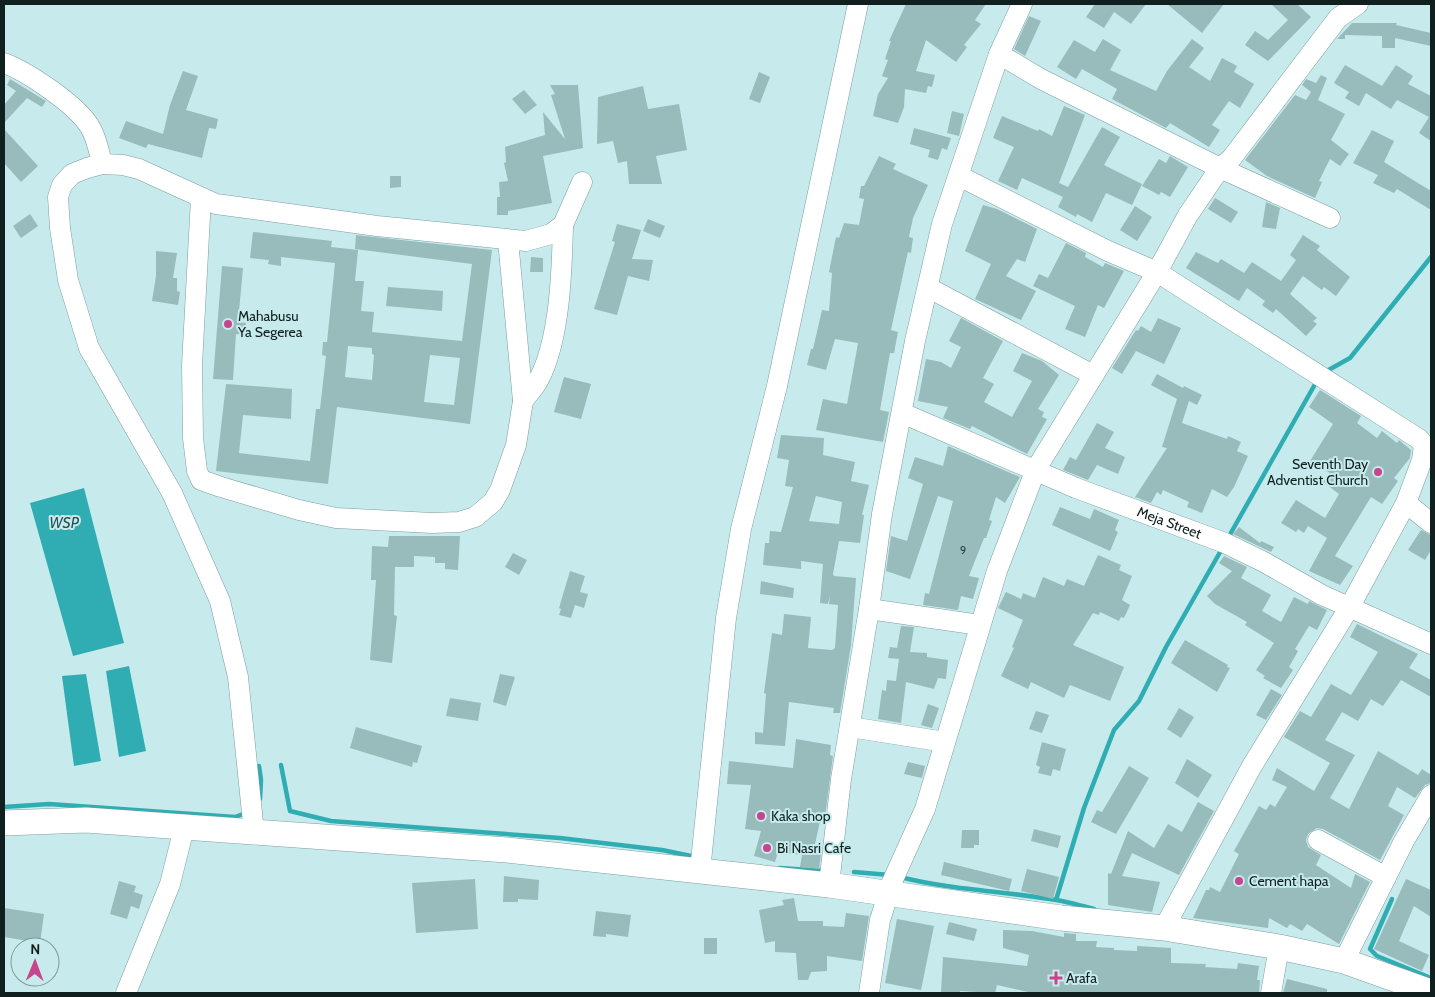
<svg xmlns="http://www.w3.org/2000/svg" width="1435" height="997" font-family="Cabin,sans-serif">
<rect width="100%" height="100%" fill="#c7ebec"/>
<!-- water -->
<path fill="#2fadb2" d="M84 488 124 643 73 656 30 503Z
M129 666 146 751 119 757 106 671Z
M86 674 101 761 74 766 62 676Z"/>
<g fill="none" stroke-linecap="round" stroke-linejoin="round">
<!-- stream -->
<path stroke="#2fadb2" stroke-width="4.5" d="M1325 372 1350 358 1431 257
M1228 538 1318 379
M281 765 290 811 331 821 560 838 662 850 696 857
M259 766 261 780 260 799
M4 807 49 804 235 817 246 813
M780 868 825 871
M854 872 890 875
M900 877C951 890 1004 891 1056 900 1069 902 1081 906 1094 909
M1392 899 1370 949 1377 956 1431 978
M1056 900 1084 808 1114 730 1139 701 1166 647 1223 547"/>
</g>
<!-- building -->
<path fill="#98bbbc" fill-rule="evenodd" d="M906 4H986L975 20 981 24 964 45 967 47 956 62 926 40 916 71 935 75 932 87 928 86 926 93 905 89 904 107 898 123 873 116 878 94 888 78 882 76 888 60 885 59 891 41H889Z
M1095 4H1146L1131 24 1114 12 1104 28 1086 17Z
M1167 4H1224L1202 33Z
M1271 4H1297L1311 17 1268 61 1245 45 1255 31 1268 40 1288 20Z
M1029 16 1041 21 1025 56 1014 49Z
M1352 23H1397L1396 25 1431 33V46L1395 38V48H1382V36L1345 35V39H1337Z
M1103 39 1121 50 1110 70 1156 91 1167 71 1192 39 1204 48 1189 67 1210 81 1222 58 1237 66 1234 72 1254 84 1240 108 1229 101 1212 125 1220 130 1209 147 1170 123 1166 128 1112 99 1117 89 1082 69 1076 79 1057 67 1074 40 1095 52Z
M1345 65 1382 86 1396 65 1413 76 1408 84 1431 96V141L1419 133 1429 117 1397 100 1391 109 1366 93 1359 106 1345 98 1349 92 1334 83Z
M183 71 198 76 186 110 218 119 216 129 209 128 202 158 148 144 146 148 119 138 126 121 163 134 170 105Z
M759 72 770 77 760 103 749 99Z
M1321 75 1327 78 1318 100 1345 114 1331 140 1349 154 1340 166 1330 159 1319 181 1322 182 1315 198 1267 176 1245 160 1295 95 1306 100 1311 92 1302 85 1306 79 1316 83Z
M10 79 46 101 42 107 27 98 4 123V105L16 91 7 85Z
M550 85H578L583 148 543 156 552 203 508 211V215H497V197H500L499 182 508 181 504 163 506 162 505 147 545 135 543 112 565 139 551 95 555 94Z
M643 86 648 109 679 104 687 150 656 156 662 184H629L627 161 618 163 613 141 597 144 598 97Z
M524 90 537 105 525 114 512 99Z
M1064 106 1085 115 1059 183 1068 187 1102 127 1120 137 1104 165 1142 184 1132 205 1106 193 1092 222 1077 214 1076 217 1058 207 1063 197 1022 178 1017 190 998 181 1014 147 993 138 1002 116 1038 131 1039 129 1052 136Z
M952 111 964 114 959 136 947 133Z
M914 128 951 138 947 150 942 148 938 160 928 157 930 150 910 144Z
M4 129 38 166 21 182 4 163Z
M1372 130 1394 141 1384 162 1431 191V210L1397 189 1394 193 1373 183 1378 175 1353 163Z
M879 156 896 164 893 169 928 185 913 218 909 237 913 238 911 253 908 252 907 256 891 330 898 332 894 353H890L880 410 889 412 883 442 816 430 823 399 847 404 858 343 835 339 826 370 807 365 811 349H813L822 310 829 311 832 273 829 272 836 237 839 238 844 223 859 225 864 199 859 198 861 186H864Z
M1170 156 1188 167 1170 197 1161 192 1159 195 1142 186 1159 159 1166 163Z
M390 176H401V187L390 188Z
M1215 198 1238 212 1231 223 1208 209Z
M1266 202 1280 208 1276 229 1262 227Z
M983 205 997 209 1037 229 1025 262 1017 259 1006 276 1036 291 1021 320 975 299 991 264 965 251Z
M1135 206 1152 217 1137 241 1120 230Z
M30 214 38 226 21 238 13 226Z
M648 219 665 226 660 238 643 231Z
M617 224 641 230 632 259 653 260 649 281 628 276 617 315 594 309 615 242 612 241Z
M253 232 332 241 331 247 358 250 355 281H364L361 311 374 312 372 332 462 341 472 264 355 249 356 235 492 250 470 424 337 407 328 484 216 471 226 384 292 389 291 419 243 415 239 453 310 461 316 409H320L326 356 322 355 323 342H327L335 263 281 257V266L268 264 269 260 250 258ZM348 346 372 348V354L374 355 372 380 345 377ZM430 355 460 358 454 405 424 402Z
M1303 235 1320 246 1317 250 1350 277 1336 296 1324 287 1322 290 1303 276 1290 294 1317 318 1313 321 1317 324 1306 336 1276 309 1273 313 1262 305 1265 301 1247 288 1239 301 1186 268 1196 252 1218 263 1221 259 1244 273 1252 262 1281 281 1296 260 1290 255Z
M1066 243 1086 253 1085 257 1103 267 1105 263 1124 271 1104 308 1098 305 1085 337 1065 329 1075 306 1033 286 1039 274 1048 278Z
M156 251 177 253 173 278H177V291L180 292 178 305 152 301 156 276Z
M531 257 543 258V272H530Z
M222 266 243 268 238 322 246 323V335L236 334 233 380 213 379Z
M388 287 443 291 442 311 386 306Z
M961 318 1003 341 983 378 994 384 984 402 1012 417 1032 381 1013 371 1022 353 1042 361 1059 375 1038 409 1044 412 1042 417 1047 419 1027 454 972 426 970 429 943 418 948 407 918 401 926 359 941 362 951 368 961 347 949 341Z
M1158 318 1181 328 1164 364 1136 351 1122 374 1112 368 1136 330 1138 331 1141 326 1151 332Z
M1157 374 1183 388 1184 386 1202 395 1197 405 1189 401 1182 423 1227 439 1228 436 1241 442 1237 451 1248 456 1234 487 1227 497 1212 489 1202 513 1187 507 1189 502 1163 490 1161 495 1157 492 1151 503 1135 497 1167 448 1162 447 1177 399 1151 385Z
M564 377 591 384 581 419 554 412Z
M1320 390 1361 416 1357 423 1377 438 1382 431 1397 443 1399 440 1411 450 1410 458 1394 478 1398 481 1382 504 1371 497 1335 556 1353 566 1340 585 1309 571 1327 538 1308 526 1304 533 1298 529 1296 532 1281 523 1296 500 1325 518 1339 494 1323 482 1330 473 1310 461 1333 424 1309 407Z
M1097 423 1114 432 1105 448 1125 457 1118 474 1097 465 1088 480 1063 470 1070 457 1076 460Z
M781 435 824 438 823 455 855 462 851 481 869 485 862 515H864L860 543 839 541 833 574 834 576 856 578 851 645 840 713H833L834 708 789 702 785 746 755 744V732L763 733 766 694 764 693 772 633 782 635 784 614 811 617 808 648 832 650 835 648 838 605 829 604 830 595 828 604 820 603 823 564 801 561V569L763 565 765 543H769L770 531 781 532 793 487 785 486 789 460 777 458ZM816 496 842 502 839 524 809 521Z
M948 446 1020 477 1005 503 996 497 989 520 992 521 986 538H984L969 576 979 578 973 599 961 596 958 610 923 605 925 593 929 594 953 501 938 496 910 579 886 571 891 536 907 541 923 484 908 478 915 457 943 466Z
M1060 507 1090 519 1094 509 1119 520 1115 530 1118 532 1110 551 1052 525Z
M1239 527 1260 543 1261 541 1274 547 1271 552 1233 534Z
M1421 530 1431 535V550L1425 560 1408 550Z
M389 536H460L458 570 445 569V563H435V557L414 556V567H395L394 615 397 616 392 663 370 660 376 580H371L372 546 388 547Z
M513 553 527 560 519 575 505 567Z
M1098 555 1121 565 1119 570 1132 576 1122 600 1130 605 1124 618 1121 617 1119 621 1100 612 1099 615 1093 613 1073 645 1124 667 1110 701 1070 685 1064 698 1031 682 1028 689 1001 676 1014 648 1012 647 1023 620 998 608 1006 592 1021 599 1023 593 1035 598 1043 577 1064 586 1067 579 1084 586Z
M1224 556 1247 567 1241 578 1271 595 1262 611 1281 622 1294 597 1308 604 1309 601 1327 610 1317 630 1309 626 1295 649 1298 651 1289 667 1293 670 1281 688 1263 678 1265 676 1256 670 1274 643 1245 625 1247 622 1215 604 1207 596 1232 571 1219 563Z
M570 571 585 576 580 592 588 594 584 608 575 605 571 618 559 615 561 609 559 608Z
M761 581 794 588 793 598 760 594Z
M1357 624 1418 654 1409 668 1431 680V697L1401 680 1383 706 1371 699 1358 721 1342 712 1325 740 1355 755 1330 798 1349 809 1378 751 1418 775 1422 769 1431 775V783L1425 785 1415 798 1397 787 1388 806 1404 815 1380 860 1323 829 1317 828 1308 834 1306 840 1308 847 1321 855 1316 865 1351 888 1355 874 1370 882 1339 944 1307 924 1302 931 1290 924 1287 928 1269 918 1268 928 1193 918 1206 890H1209L1210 887 1220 892 1239 854 1234 851 1259 806 1266 810 1270 804 1275 807 1287 787 1272 780 1277 768 1314 791 1330 763 1284 737 1300 711 1311 717 1331 684 1351 695 1378 652 1350 637Z
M901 626 914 627 910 652 927 653V657L948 660 946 679 938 678 934 689 906 682 901 723 878 719 882 690 886 691 887 680 896 681 899 659 888 658 890 647 897 648Z
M1185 640 1228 665 1227 667 1230 668 1217 692 1171 663Z
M500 674 515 677 506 706 493 702Z
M1271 689 1282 695 1266 720 1256 715Z
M450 698 481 703 478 721 446 716Z
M928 704 939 708 932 728 921 725Z
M1179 708 1194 717 1181 738 1167 729Z
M1036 711 1049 715 1042 733 1029 729Z
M356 727 422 746 417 763 413 762 412 767 350 748Z
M796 739 831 745 830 755 833 756 825 817H821L813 853 821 854 819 869 800 867 802 855 778 852 775 862 754 856 761 831 745 829 751 785 727 784 729 761 793 768Z
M1042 742 1066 749 1060 771 1053 769 1051 776 1038 773 1040 767 1036 765Z
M1187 759 1212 775 1198 798 1175 783Z
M908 762 925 766 922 778 904 774Z
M1129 766 1149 778 1116 834 1091 822 1097 810 1102 812Z
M1198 802 1214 811 1179 875 1132 853 1122 876 1160 882 1152 912 1108 905V873L1111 874 1128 831 1154 848 1168 824 1182 832Z
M1034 829 1061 836 1058 848 1031 841Z
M962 830H979V845H974V848H961Z
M944 862 1012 879 1009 891 941 875Z
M1027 869 1059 877 1053 899 1021 891Z
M504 876 539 880 538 900 518 899V902H503Z
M475 879 478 929 416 933 412 883Z
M1406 879 1431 890V917L1414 906 1399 941 1429 955 1422 971 1374 949Z
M119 881 136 886 134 892 143 895 139 909 131 906 127 919 110 914Z
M794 898 798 921H823V926L844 927 846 913 869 916 862 961 827 956V971L811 972 808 980H798L796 953 775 952V941L765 943 759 910 784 905 782 900Z
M4 908 44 914 40 943 4 937Z
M596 911 631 915 628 937 606 934V937L593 936Z
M897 919 934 926 921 990 885 983Z
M949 922 977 929 974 941 946 934Z
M1003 930 1032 931 1064 937V933L1076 934V941H1097L1096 947 1114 948V950L1137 951V946L1171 948V963L1206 964 1205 967 1237 969 1238 963 1259 966 1257 980H1260L1259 993H1032L997 985 995 993 960 991V993H941L943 957 1027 966 1029 955 1003 948Z
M704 938H717V954H704Z
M1287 979 1327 989V993H1283Z"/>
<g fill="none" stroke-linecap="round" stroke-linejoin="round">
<defs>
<g id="minor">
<path d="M999 54 1041 79 1220 168 1330 218"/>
<path d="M4 63C28 72 77 105 90 127 97 138 99 152 102 164"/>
<path d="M959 176 1108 251 1157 272 1419 439 1424 445 1422 460 1406 503 1349 608 1252 766 1164 928"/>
<path d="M201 198 192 365 193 438 197 471 201 480 221 487 299 510 336 518 432 523 459 522 475 517 493 502 500 490 516 445 523 401 508 240"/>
<path d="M929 288 1093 375"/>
<path d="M523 401C528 394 535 387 539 379 560 339 562 270 563 225"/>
<path id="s1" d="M902 413 1076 488 1225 543 1264 562 1322 595 1431 644"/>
<path d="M1406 503 1431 523"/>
<path d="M869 609 980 625"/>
<path d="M850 727 945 742"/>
<path d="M254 832 238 677 220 601 172 493 89 348 68 280 60 228 58 197 62 185 72 174 87 168 102 164 123 165 139 169 216 204 377 226 526 241 551 234 563 225 582 182"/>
<path d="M1318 840 1386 877"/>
<path d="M700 871 726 618 741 529 777 386 858 4"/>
<path d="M829 885 841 779 869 609 882 514 915 341 942 224 999 54 1022 4"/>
<path d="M1344 961 1404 841 1431 795"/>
<path d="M126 993 170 884 184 828"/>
<path d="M869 993 880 920 892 882 925 809 997 571 1036 469 1157 272 1188 215 1220 168 1231 159 1338 18 1358 4"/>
<path d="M1271 993 1279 947"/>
</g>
<path id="major" d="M4 823 86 820 507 850 829 885 1061 918 1164 928 1279 947 1344 961 1431 992"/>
</defs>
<!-- minor casing -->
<use href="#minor" stroke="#7c9e9f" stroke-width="21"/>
<!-- major casing -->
<use href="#major" stroke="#7c9e9f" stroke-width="26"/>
<!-- minor -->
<use href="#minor" stroke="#fff" stroke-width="20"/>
<!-- major -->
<use href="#major" stroke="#fff" stroke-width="25"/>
</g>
<!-- markers -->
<g fill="#c7458e" stroke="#c7ebec" stroke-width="2">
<circle cx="228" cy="324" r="5"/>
<circle cx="1378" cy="472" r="5"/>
<circle cx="761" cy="816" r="5"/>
<circle cx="767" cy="848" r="5"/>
<circle cx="1239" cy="881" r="5"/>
<path d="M1053.5 970.5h5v5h5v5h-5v5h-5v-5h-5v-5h5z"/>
</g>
<g text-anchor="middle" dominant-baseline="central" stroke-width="4" stroke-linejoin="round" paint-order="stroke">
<!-- number labels -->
<g font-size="11" fill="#334646">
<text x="963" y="550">9</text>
</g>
<!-- poi labels -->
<g font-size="14" fill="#111f1f" stroke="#c7ebec" text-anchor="start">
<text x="238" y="316">Mahabusu<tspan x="238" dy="16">Ya Segerea</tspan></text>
<text x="1368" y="464" text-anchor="end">Seventh Day<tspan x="1368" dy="16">Adventist Church</tspan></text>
<text x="771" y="816">Kaka shop</text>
<text x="777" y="848">Bi Nasri Cafe</text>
<text x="1249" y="881">Cement hapa</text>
<text x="1066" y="978">Arafa</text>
</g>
<!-- street labels -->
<g font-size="14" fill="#111f1f" stroke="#c7ebec">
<text stroke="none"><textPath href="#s1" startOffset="289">Meja Street</textPath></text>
</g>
<!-- water labels -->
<g font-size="15" font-style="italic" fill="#1e5154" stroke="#c7ebec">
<text x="64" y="523">WSP</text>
</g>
</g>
<!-- border -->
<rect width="1435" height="997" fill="none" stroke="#111f1f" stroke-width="10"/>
<!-- north arrow -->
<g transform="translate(35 962) rotate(1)"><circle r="24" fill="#c7ebec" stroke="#7e999a"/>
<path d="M0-4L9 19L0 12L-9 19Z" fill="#c7458e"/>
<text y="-8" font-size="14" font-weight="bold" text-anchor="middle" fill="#111f1f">N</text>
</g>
</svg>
